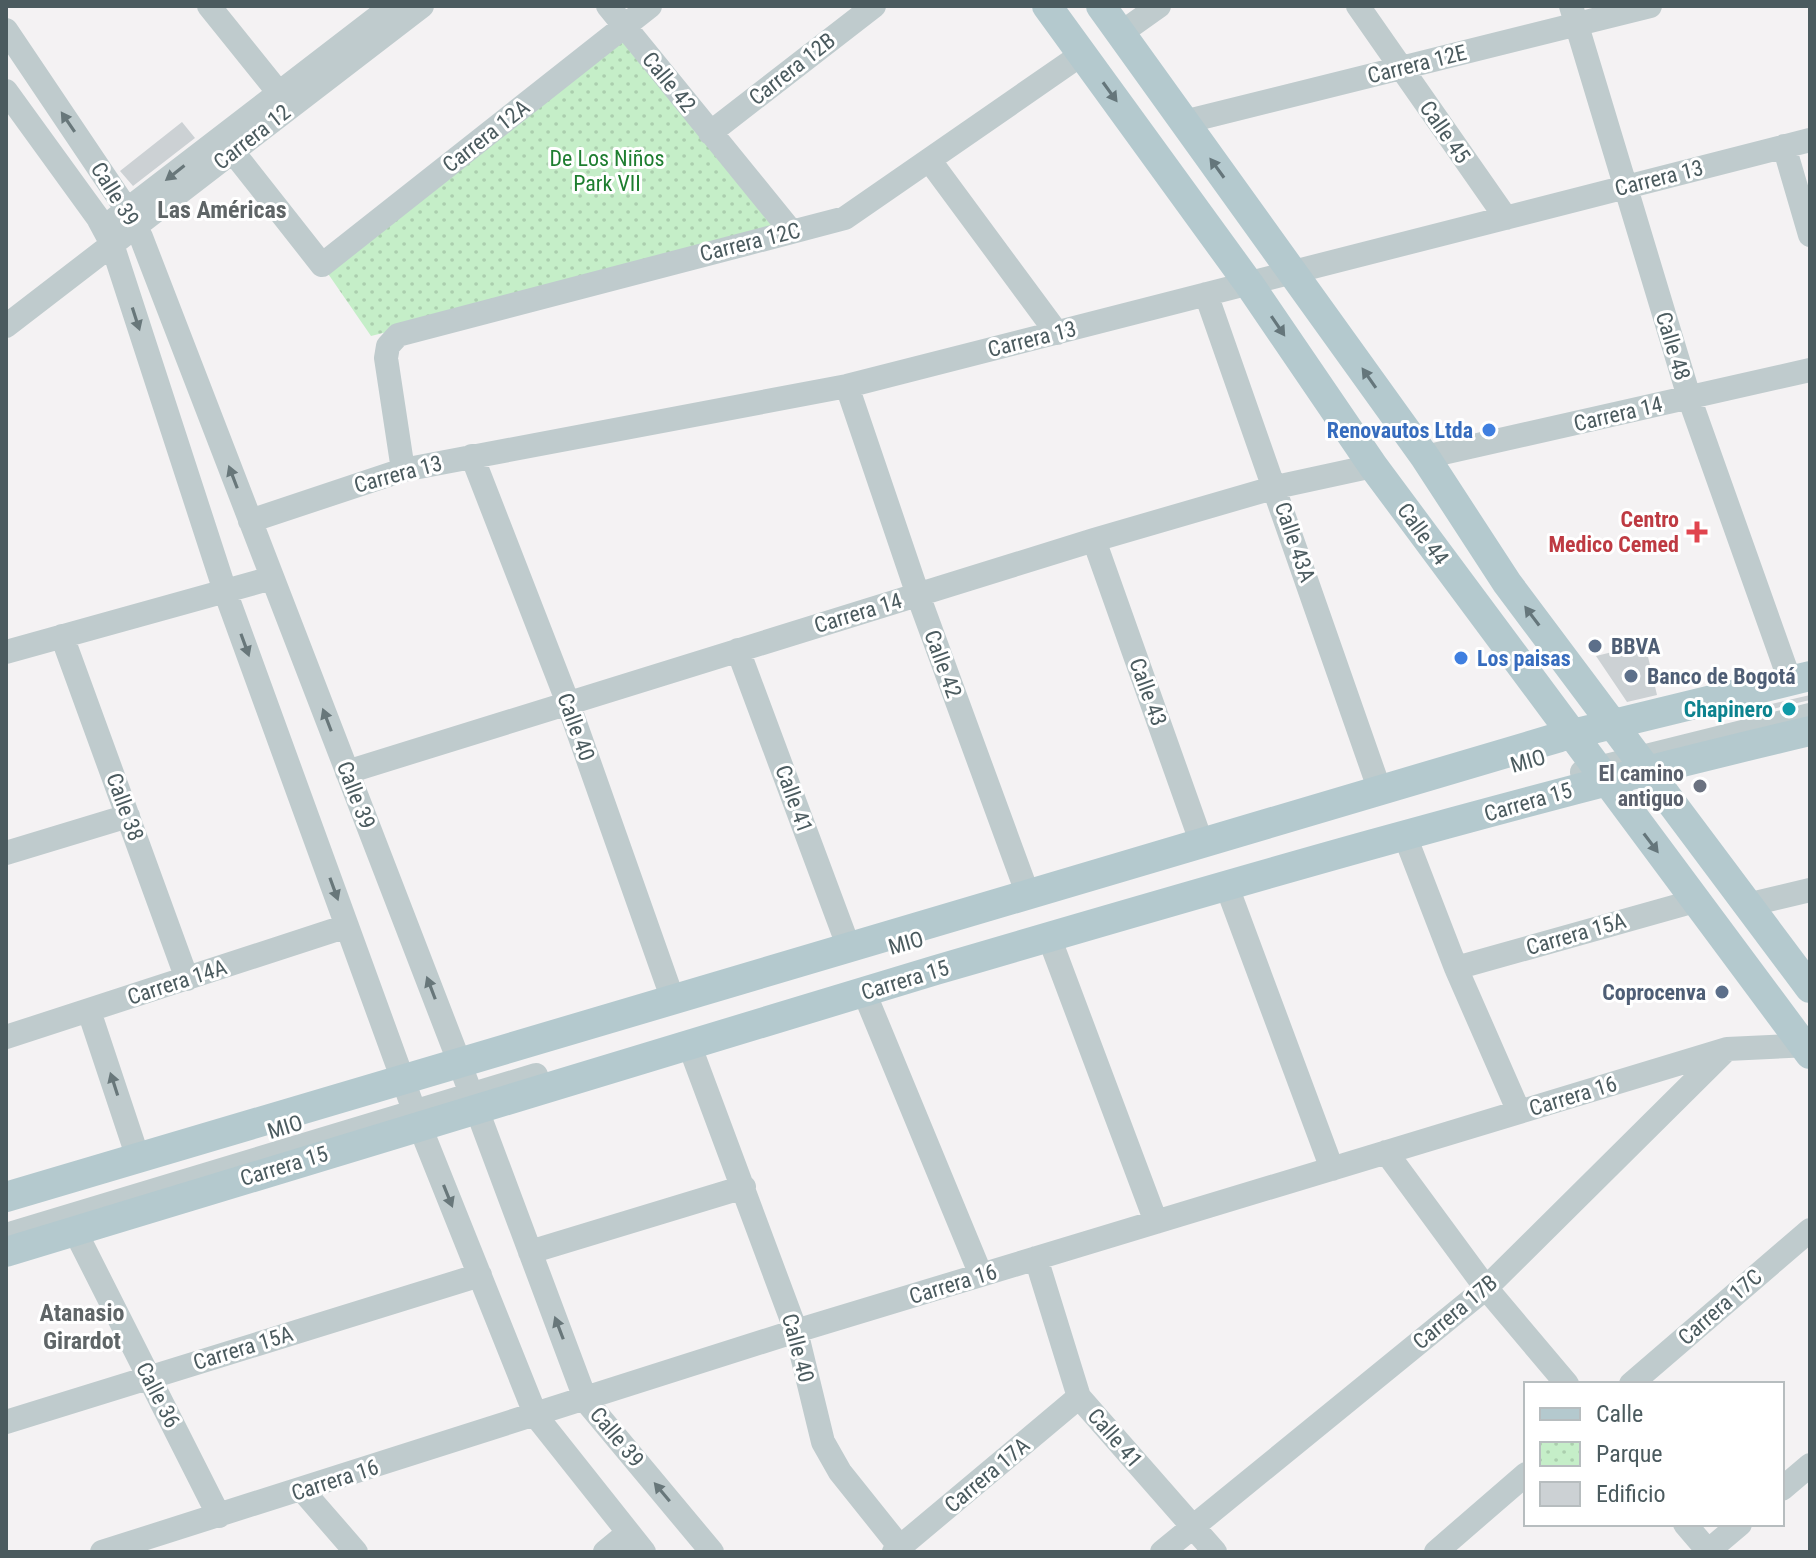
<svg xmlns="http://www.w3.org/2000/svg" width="1816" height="1558" font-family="'Roboto Condensed',sans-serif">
<defs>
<pattern id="park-dots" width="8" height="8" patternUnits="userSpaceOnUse" patternTransform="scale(2)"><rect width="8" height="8" fill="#c5eec8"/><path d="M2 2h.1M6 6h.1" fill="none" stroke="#abceae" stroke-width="1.8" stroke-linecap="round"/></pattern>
</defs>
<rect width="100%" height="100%" fill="#f4f2f3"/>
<!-- park -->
<path fill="url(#park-dots)" d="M624 26 791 231 371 336 322 265Z"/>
<!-- building -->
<path fill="#ccd1d4" d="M182 122 195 138 133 186 120 171Z
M1645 644 1657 695 1627 702 1596 656Z
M1810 695V700L1768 710 1767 705Z"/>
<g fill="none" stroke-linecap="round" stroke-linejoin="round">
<!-- minor -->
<path stroke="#bfcbcd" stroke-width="24" d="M209 6 279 93
M608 6 791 231
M1358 6 1506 218
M1571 6 1689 397 1790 681
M6 30 121 201 141 237 455 1051 586 1401 712 1552
M1121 33 1159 6
M6 91 98 218 112 244 225 591 419 1124 536 1416 644 1552
M1184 122 1650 6
M710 133 874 6
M1784 146 1810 235
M233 152 322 265 650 6
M930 161 1057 333
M115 219 392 6
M1206 294 1380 791
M6 326 422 6
M847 386 918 595 1028 895
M472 456 568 703 673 1000
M1425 457 1810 370
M403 470 386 358 388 346 398 335 845 218 1082 54
M250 521 403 470 847 386 1810 140
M1094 540 1202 844
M62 636 187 979
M738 650 849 948
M6 652 272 578
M347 772 1094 540 1276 487 1373 466
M1582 772 1810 715
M1405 836 1456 968 1519 1112
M6 853 128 816
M1226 884 1332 1169
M1747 905 1810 890
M1049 937 1156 1222
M1456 968 1695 901
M864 992 981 1275
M89 1011 138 1158
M6 1037 347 926
M689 1044 796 1331 823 1442 840 1472 900 1547
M1386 1152 1486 1288 1567 1384
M75 1231 219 1516
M6 1235 536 1075
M530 1252 744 1187
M1036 1258 1079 1397 1215 1552
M1631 1384 1810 1230
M6 1422 480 1275
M1782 1489 1810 1465
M303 1491 356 1552
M1685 1524 1709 1552
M102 1552 796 1331 1727 1049 1810 1045
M605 1552 628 1533
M894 1552 1079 1397
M1162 1552 1486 1288 1725 1051
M1436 1552 1526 1474
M1707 1552 1740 1524"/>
<!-- major -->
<path stroke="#b4c9ce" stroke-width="30" d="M1047 6 1249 284 1373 466 1810 1054
M1101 6 1425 457 1507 583 1810 988
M6 1197 1560 737 1810 676
M6 1252C316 1157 626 1062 936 970 1226 885 1516 800 1810 731"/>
</g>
<!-- one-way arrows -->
<defs><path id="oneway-solid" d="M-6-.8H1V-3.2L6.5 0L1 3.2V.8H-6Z" transform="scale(2)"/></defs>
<g fill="#65767b">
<use href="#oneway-solid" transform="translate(1110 92) rotate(54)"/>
<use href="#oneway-solid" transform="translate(1217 168) rotate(-126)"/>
<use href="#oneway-solid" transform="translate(1278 326) rotate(56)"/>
<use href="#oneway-solid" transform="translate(1369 378) rotate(-125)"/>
<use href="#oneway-solid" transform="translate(1532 616) rotate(-127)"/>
<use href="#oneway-solid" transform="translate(1651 843) rotate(53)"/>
</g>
<g fill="#68777a">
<use href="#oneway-solid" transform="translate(68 122) rotate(-124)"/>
<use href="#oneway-solid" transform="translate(175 173) rotate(142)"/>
<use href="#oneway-solid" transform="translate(136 319) rotate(72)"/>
<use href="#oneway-solid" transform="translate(233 477) rotate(-111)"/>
<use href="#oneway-solid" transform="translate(245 645) rotate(70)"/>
<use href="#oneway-solid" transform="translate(327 720) rotate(-111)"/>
<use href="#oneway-solid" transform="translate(334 889) rotate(70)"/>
<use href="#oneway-solid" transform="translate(431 988) rotate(-111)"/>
<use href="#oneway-solid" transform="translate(114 1084) rotate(-108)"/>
<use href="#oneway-solid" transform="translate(448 1196) rotate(68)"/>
<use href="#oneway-solid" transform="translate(559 1328) rotate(-111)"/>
<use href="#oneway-solid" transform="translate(662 1492) rotate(-130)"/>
</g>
<!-- markers -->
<g fill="#3f7fe0" stroke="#fff" stroke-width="3">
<circle cx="1489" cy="430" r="8"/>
<circle cx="1461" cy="658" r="8"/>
</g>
<path fill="#e0444e" stroke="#fff" stroke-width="3" d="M1693 520h8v8h8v8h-8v8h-8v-8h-8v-8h8z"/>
<g fill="#5c6f8a" stroke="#fff" stroke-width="3">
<circle cx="1595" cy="646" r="8"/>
<circle cx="1631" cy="676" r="8"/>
<circle cx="1722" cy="992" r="8"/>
</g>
<circle fill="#0f9aa8" stroke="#fff" stroke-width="3" cx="1789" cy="709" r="8"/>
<circle fill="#6b7280" stroke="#fff" stroke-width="3" cx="1700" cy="786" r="8"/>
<g text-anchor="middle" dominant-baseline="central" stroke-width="6" stroke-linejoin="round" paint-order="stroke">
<!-- street labels -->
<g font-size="22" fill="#4b5b5f" stroke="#fff">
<text transform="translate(1417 64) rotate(-14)">Carrera 12E</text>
<text transform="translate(792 69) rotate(-38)">Carrera 12B</text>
<text transform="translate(669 82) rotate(51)">Calle 42</text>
<text transform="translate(1445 132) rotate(55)">Calle 45</text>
<text transform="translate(486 136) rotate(-38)">Carrera 12A</text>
<text transform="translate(252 137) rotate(-38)">Carrera 12</text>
<text transform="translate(1659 178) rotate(-14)">Carrera 13</text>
<text transform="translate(115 194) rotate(58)">Calle 39</text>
<text transform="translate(750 242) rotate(-14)">Carrera 12C</text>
<text transform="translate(1032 339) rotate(-14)">Carrera 13</text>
<text transform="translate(1673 346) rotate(73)">Calle 48</text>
<text transform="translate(1618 414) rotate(-13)">Carrera 14</text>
<text transform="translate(398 474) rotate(-15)">Carrera 13</text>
<text transform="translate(1423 534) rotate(54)">Calle 44</text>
<text transform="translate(1295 542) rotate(71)">Calle 43A</text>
<text transform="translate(858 613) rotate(-17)">Carrera 14</text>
<text transform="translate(943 664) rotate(70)">Calle 42</text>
<text transform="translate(1148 692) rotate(70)">Calle 43</text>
<text transform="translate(576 727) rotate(70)">Calle 40</text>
<text transform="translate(1528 761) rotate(-16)">MIO</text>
<text transform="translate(356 795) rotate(69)">Calle 39</text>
<text transform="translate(794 799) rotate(70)">Calle 41</text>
<text transform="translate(1528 802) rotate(-16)">Carrera 15</text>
<text transform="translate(125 807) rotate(70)">Calle 38</text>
<text transform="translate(1576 934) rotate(-16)">Carrera 15A</text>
<text transform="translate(906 943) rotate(-16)">MIO</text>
<text transform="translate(905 980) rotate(-17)">Carrera 15</text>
<text transform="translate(177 982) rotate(-18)">Carrera 14A</text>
<text transform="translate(1573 1096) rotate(-17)">Carrera 16</text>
<text transform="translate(285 1127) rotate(-17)">MIO</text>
<text transform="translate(284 1166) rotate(-17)">Carrera 15</text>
<text transform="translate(953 1284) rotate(-17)">Carrera 16</text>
<text transform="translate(1720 1307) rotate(-41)">Carrera 17C</text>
<text transform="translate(1455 1312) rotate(-40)">Carrera 17B</text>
<text transform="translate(243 1348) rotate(-17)">Carrera 15A</text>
<text transform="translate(798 1348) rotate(75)">Calle 40</text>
<text transform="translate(158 1395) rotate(63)">Calle 36</text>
<text transform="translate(617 1437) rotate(50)">Calle 39</text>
<text transform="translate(1115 1438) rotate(49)">Calle 41</text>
<text transform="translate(987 1475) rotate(-40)">Carrera 17A</text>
<text transform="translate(335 1480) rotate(-18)">Carrera 16</text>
</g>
<!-- park labels -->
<g font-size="22" fill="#1e7e30" stroke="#fff">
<text x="607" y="158">De Los Niños<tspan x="607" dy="25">Park VII</tspan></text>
</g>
<!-- shop labels -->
<g font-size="22" font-weight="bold" fill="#366cbe" stroke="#fff" text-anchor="end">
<text x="1473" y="430">Renovautos Ltda</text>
<text x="1477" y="658" text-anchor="start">Los paisas</text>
</g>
<!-- health labels -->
<g font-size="22" font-weight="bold" fill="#be3a42" stroke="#fff" text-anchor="end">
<text x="1679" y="519">Centro<tspan x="1679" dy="25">Medico Cemed</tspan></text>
</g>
<!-- service labels -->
<g font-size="22" font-weight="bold" fill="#4e5e75" stroke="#fff" text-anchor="start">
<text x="1611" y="646">BBVA</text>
<text x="1647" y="676">Banco de Bogotá</text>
<text x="1706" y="992" text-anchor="end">Coprocenva</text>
</g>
<!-- culture labels -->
<g font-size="22" font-weight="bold" fill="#0d838f" stroke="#fff" text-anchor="end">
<text x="1773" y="709">Chapinero</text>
</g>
<!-- worship labels -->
<g font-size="22" font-weight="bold" fill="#5b616d" stroke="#fff" text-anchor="end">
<text x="1684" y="773">El camino<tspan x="1684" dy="25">antiguo</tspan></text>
</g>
<!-- neighbourhood labels -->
<g font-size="24" font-weight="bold" fill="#5f6567" stroke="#fff">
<text x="222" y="210">Las Américas</text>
<text x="82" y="1313">Atanasio<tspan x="82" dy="28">Girardot</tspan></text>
</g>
</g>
<!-- border -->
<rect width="1816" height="1558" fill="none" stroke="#4b5b5f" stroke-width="16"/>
<!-- legend -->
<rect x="1524" y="1382" width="260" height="144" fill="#ffffff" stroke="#b7bdbf" stroke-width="2"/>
<rect x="1540" y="1408" width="40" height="12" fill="#b4c9ce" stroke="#b7bdbf" stroke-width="2"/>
<text x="1596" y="1422" font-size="24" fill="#4b5b5f">Calle</text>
<rect x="1540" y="1442" width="40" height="24" fill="url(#park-dots)" stroke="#b7bdbf" stroke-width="2"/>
<text x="1596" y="1462" font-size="24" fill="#4b5b5f">Parque</text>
<rect x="1540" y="1482" width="40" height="24" fill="#ccd1d4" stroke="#b7bdbf" stroke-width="2"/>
<text x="1596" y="1502" font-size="24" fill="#4b5b5f">Edificio</text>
</svg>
